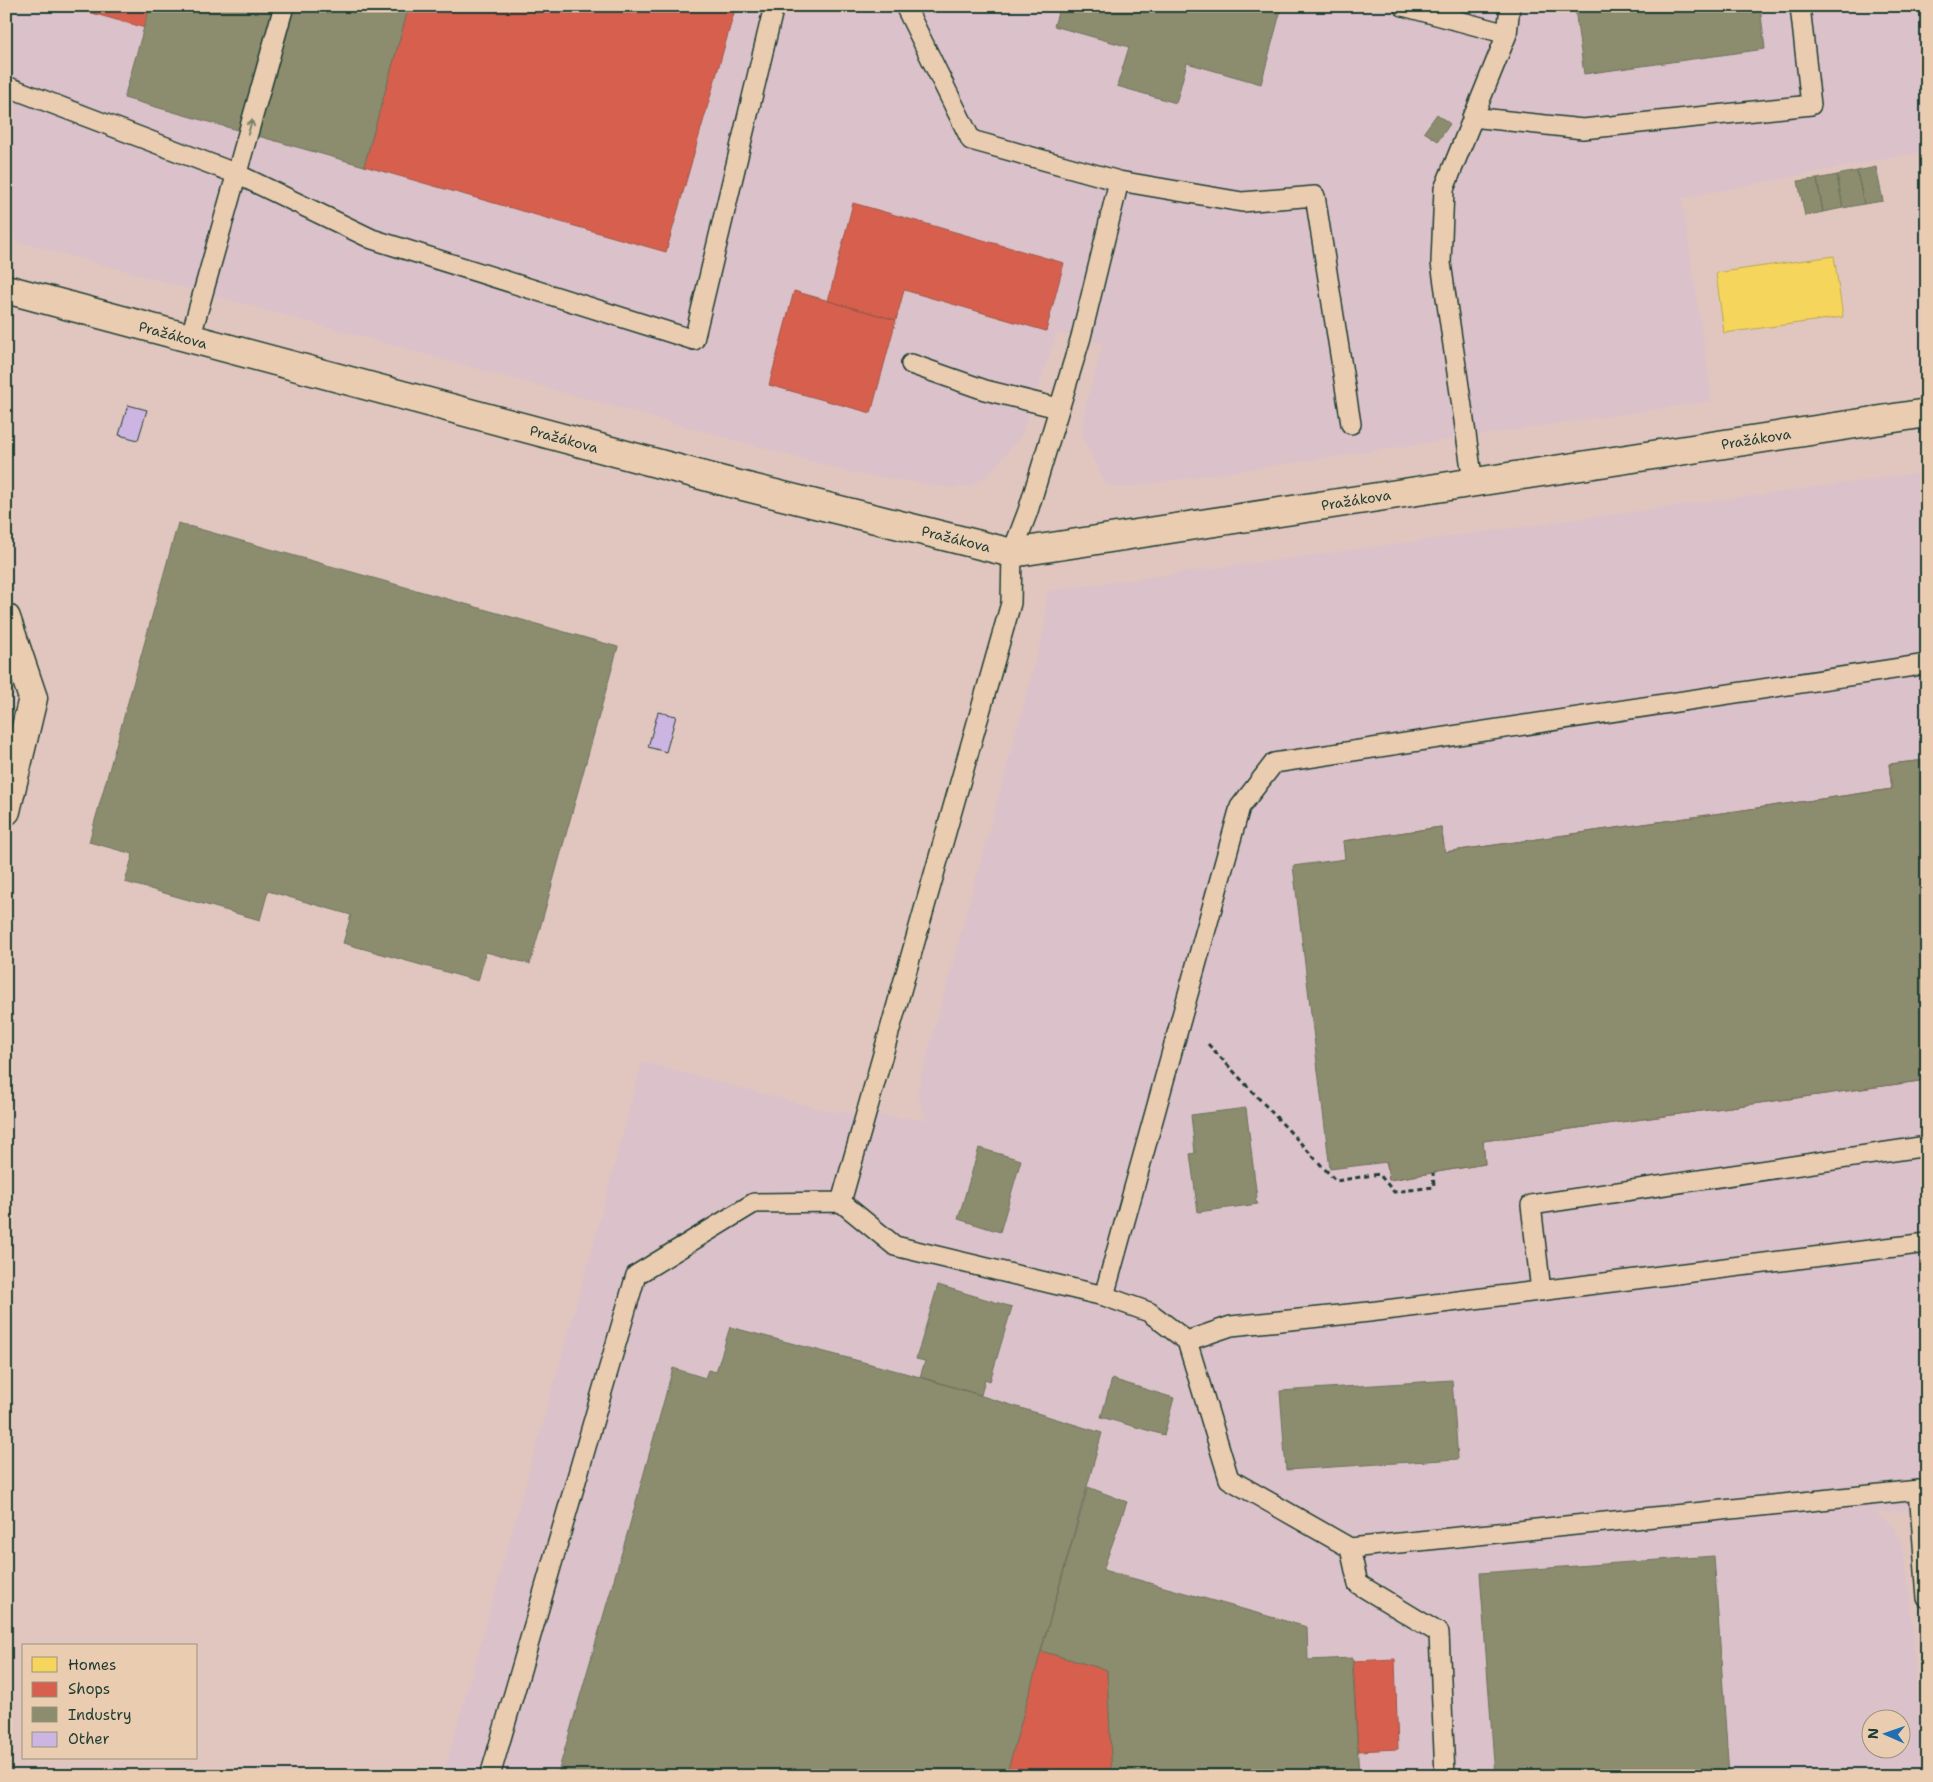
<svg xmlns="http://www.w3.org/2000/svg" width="1933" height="1782" font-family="'Shantell Sans',sans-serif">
<rect width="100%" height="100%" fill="#e1c6bf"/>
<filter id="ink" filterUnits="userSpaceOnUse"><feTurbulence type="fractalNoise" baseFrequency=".02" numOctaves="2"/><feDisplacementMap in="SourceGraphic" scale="10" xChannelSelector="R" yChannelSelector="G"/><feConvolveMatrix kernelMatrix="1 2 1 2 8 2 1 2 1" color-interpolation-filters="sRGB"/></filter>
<g filter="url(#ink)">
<!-- built -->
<path fill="#dbc1ca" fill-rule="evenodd" d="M6 6H1927V151L1682 198 1712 401 1121 488 1106 485 1082 435 1086 403 1103 345 1081 337 1057 333 1021 436 988 475 971 486 952 488 853 473 6 238Z
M1927 472V1508L1875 1513 1892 1525 1901 1540 1910 1592 1923 1776H443L593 1245 642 1062 829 1111 926 1120 917 1092 1045 627 1047 591ZM1870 1720H1900V1750H1870Z"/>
<!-- homes -->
<path fill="#f6d55c" stroke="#b6a750" d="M1834 256 1843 317 1724 333 1716 273Z"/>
<!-- shops -->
<path fill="#d6604d" stroke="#9f5646" d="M67 6H178L170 35Z
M409 6H736L666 252 364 166Z
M853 203 1064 263 1046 331 904 290 896 320 828 301Z
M794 291 896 320 871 413 769 385Z
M1927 760V1080L1483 1141 1485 1164 1389 1180 1343 841 1441 827 1445 852 1892 789 1889 764Z
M1041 1651 1107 1670 1112 1776H1006Z
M1395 1659 1398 1749 1358 1751 1353 1661Z"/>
<!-- industry -->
<path fill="#8c8c6e" stroke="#6b745d" d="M150 6H409L364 166 124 98Z
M1060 6H1282L1261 84 1187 63 1176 103 1117 86 1129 47 1054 26Z
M1596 6H1760L1765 49 1584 74 1575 9Z
M1437 114 1450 124 1438 141 1424 132Z
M1876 167 1883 201 1864 204 1857 171Z
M1857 171 1864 204 1843 208 1837 175Z
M1837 175 1843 208 1823 212 1817 179Z
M1817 179 1823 212 1805 216 1798 181Z
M178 523 618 647 530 964 486 952 478 981 343 943 351 915 268 891 260 920 125 882 133 854 89 842Z
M1927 760V1080L1483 1141 1485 1164 1389 1180 1387 1162 1330 1169 1293 866 1345 859 1343 841 1441 827 1445 852 1892 789 1889 764Z
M1246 1108 1257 1198 1255 1199 1258 1204 1198 1212 1190 1154 1195 1153 1191 1115Z
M979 1148 1021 1160 1000 1232 958 1219Z
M938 1285 1012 1307 990 1381 985 1379 981 1395 920 1377 925 1361 916 1359Z
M730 1327 920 1377 1102 1433 1006 1776H557L628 1531 673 1368 705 1378 708 1370 716 1372Z
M1112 1379 1174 1398 1164 1435 1101 1417Z
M1452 1380 1458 1459 1286 1470 1280 1391Z
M1088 1487 1127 1502 1103 1570 1307 1627 1308 1660 1352 1658 1359 1776H1112L1107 1670 1041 1651Z
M1714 1556 1729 1776H1495L1480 1573Z"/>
<!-- building -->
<path fill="#ccb4e3" stroke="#1f3d34" d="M128 405 147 410 138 440 119 435Z
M658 712 676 716 666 752 648 747Z"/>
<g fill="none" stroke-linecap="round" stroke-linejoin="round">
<defs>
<path id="service" d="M1403 6 1507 34
M6 86 237 174 372 239 694 340 774 6
M1472 117 1583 129 1811 105 1800 6
M1119 181 1242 202 1315 196 1351 424
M190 339 284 6
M911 364 985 390 1058 408
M1473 482 1441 263 1444 189 1507 34 1510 6
M841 1202 1011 603 1012 553 1028 511 1081 337 1119 181 971 140 905 6
M1541 1291 1531 1205 1927 1146
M1104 1296 1240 807 1274 763 1927 664
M1187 1341 1231 1326 1369 1312 1927 1243
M1350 1548 1358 1584 1439 1633 1445 1776
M490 1776 636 1275 754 1203 841 1202 895 1246 1104 1296 1149 1312 1187 1341 1229 1479 1350 1548 1919 1490 1927 1598"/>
<path id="minor" d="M6 289 727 482 1012 553 1927 413
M6 618 33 698 6 811"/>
</defs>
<!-- service casing -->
<use href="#service" stroke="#1f3d34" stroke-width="22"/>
<!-- minor casing -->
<use href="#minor" stroke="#1f3d34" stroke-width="31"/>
<!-- path -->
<path stroke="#1f3d34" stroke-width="3" stroke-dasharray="5 4" stroke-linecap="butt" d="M1208 1044 1336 1181 1379 1174 1394 1192 1434 1187 1433 1173"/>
<!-- service -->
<use href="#service" stroke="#eacdb0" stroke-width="19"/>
<!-- minor -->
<use href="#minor" stroke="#eacdb0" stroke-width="28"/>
</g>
<!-- one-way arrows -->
<defs><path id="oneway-shaft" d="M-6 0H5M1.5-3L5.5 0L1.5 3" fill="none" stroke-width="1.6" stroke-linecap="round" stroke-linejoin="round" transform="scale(1.25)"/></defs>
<use stroke="#7a7e6c" href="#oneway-shaft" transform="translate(250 127) rotate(-74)"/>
</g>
<g text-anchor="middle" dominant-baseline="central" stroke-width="5" stroke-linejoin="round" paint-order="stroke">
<!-- street labels -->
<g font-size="14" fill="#1f3d34" stroke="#eacdb0">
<text transform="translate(173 335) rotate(15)">Pražákova</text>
<text transform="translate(564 439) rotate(15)">Pražákova</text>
<text transform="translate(1756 439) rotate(-9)">Pražákova</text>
<text transform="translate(1356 500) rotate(-9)">Pražákova</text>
<text transform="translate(956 539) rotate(14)">Pražákova</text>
</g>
</g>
<!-- margin -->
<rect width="1933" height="1782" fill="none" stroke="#eacdb0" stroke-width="25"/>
<rect x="12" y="12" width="1908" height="1757" fill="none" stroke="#1f3d34" stroke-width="2" filter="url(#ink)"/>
<!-- legend -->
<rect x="22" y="1644" width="175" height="115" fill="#eacdb0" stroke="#99937e"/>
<rect x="32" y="1657" width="25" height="15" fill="#f6d55c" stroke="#99937e"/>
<text x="68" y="1670" font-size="15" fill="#1f3d34">Homes</text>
<rect x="32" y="1682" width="25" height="15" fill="#d6604d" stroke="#99937e"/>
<text x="68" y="1694" font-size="15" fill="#1f3d34">Shops</text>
<rect x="32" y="1707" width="25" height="15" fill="#8c8c6e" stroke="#99937e"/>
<text x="68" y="1720" font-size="15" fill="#1f3d34">Industry</text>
<rect x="32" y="1732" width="25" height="15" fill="#ccb4e3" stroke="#99937e"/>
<text x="68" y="1744" font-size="15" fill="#1f3d34">Other</text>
<!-- north arrow -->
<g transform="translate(1886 1734) rotate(272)"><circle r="24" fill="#eacdb0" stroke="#99937e"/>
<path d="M0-4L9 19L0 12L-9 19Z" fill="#1f6fb2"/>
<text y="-8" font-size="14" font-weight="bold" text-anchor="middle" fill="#1f3d34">N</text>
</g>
</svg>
